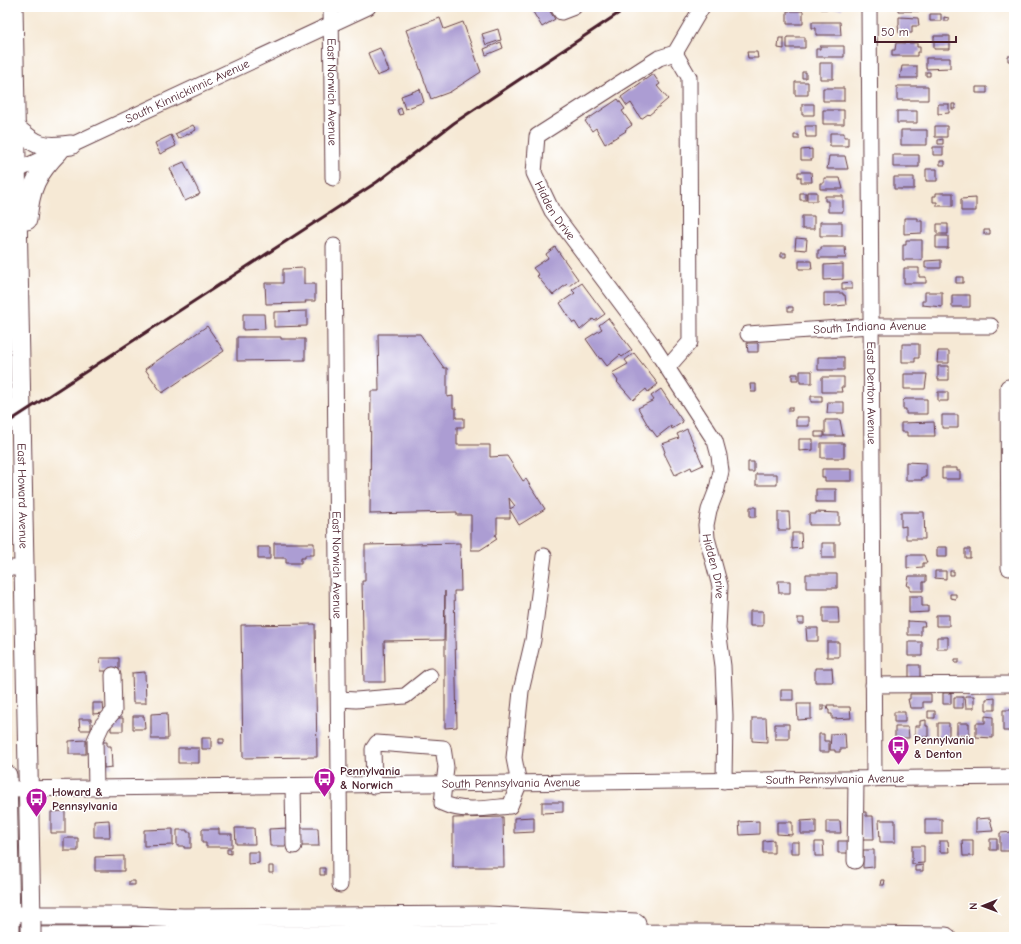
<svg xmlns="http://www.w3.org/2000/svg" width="1021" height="944" font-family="'Comic Neue',sans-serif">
<rect width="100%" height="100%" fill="#fff"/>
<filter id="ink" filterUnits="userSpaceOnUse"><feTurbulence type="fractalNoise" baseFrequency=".025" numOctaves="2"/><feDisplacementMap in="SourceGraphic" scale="8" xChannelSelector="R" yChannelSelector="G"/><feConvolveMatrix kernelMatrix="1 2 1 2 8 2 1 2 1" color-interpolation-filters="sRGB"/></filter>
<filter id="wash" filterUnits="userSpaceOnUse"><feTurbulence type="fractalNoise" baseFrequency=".012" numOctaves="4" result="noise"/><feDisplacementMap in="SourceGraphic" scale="16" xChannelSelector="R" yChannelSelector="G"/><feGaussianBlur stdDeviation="0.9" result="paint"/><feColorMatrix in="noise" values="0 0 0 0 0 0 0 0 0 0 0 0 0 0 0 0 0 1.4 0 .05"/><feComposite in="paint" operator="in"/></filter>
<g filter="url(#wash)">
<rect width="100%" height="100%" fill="#f6e9d5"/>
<g id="blocks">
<!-- building -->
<path fill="#ac9dd3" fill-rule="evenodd" d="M530 7H547L555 19 542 27Z
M821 7H842V9H821Z
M898 7H920V11H898Z
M934 7H945V10H934Z
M787 11H803V24H787Z
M930 14H941V21H930Z
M899 17 918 18 919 26H912V33H899L898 25H899Z
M944 17 949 18V21H944Z
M440 18 444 29 463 22 481 72 450 92 431 99 406 30Z
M812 22H840L841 35H816V28H812Z
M498 29 501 40 486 45 482 34Z
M934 36H950V49H934Z
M787 37H805V48H787Z
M779 38H784V49L778 48Z
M501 42 503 48 486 55 484 49Z
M896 43H917V47H920V52H917V56H892V50H895Z
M820 46H844V57H816V49H820Z
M380 48 389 71 377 76 368 53Z
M747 52H757L758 58H748Z
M1008 56H1013V61H1008Z
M926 58H950V68L926 69Z
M820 63H833V79H820Z
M902 66H917V78H900Z
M802 72H806V78H802Z
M926 72H930V76H926Z
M653 74 660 84 657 86 668 99 649 115 648 114 641 119 631 103 627 106 621 97Z
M795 82H808V95H795Z
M897 86H928V100H897Z
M976 87H987V93H976Z
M823 88H844V101H823Z
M420 89 424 102 405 109 401 96Z
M618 99 625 109 622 111 632 125 625 130 626 131 605 144 596 128 592 131 585 121Z
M802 104H814V115H802Z
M938 104H949V113L938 114Z
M952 104H955V109H952Z
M401 108 403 114 399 115 397 110Z
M823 110H844V124H823Z
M897 111H917V123H897Z
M193 125 196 130 178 139 175 134Z
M805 126H816V137H806Z
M935 126H947V137H935Z
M901 130H927V145H901Z
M830 133H844V137H848V146H830Z
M171 135 176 146 160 154 155 143Z
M794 135H799V139H794Z
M943 139V144H938V140Z
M933 147H943V155H933Z
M812 149V160H801V150Z
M893 155H919V167H893Z
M829 156H845L848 169H827Z
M940 161H945V165H940Z
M184 162 200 194 185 201 170 168Z
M926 169H937V181H926Z
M798 172H811L812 182H801V177H798Z
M894 177H914V189H894Z
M824 178H840L843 189H820V183H824Z
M807 192H817V201H807Z
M800 193H806V200H800Z
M936 193H953V206H937V202H933V196H936Z
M825 196H843V212H828V201H825Z
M976 198V211H961V199Z
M802 216H814V229H802Z
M904 218H918V221H922V233L904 234Z
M820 222H842V236H820Z
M937 224H948V234H937Z
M984 230H990V234H984Z
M936 236H948V248H936Z
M796 238 807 239 806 250 795 249Z
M906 240H922V260H903V245H906Z
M555 247 578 279 569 286 567 284 553 295 537 276 539 275 533 268 548 258 546 254Z
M821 247H845L846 258H818V250H821Z
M781 253H786V257H781Z
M941 260V268H925V261Z
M799 261H811L812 269H799Z
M843 264V279L824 280V265Z
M304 268V284H315V301H305L306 303 266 304 265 283H283V269Z
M904 268H919V277H926V283H904Z
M956 277H963V283H956Z
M852 282V289H842V283Z
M582 283 605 314 595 321 593 319 580 330 575 322 573 323 560 303 575 293 572 290Z
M925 292H942V307L922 305V301H925Z
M824 293H843V295H845L846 305 824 307Z
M952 295H970V307H952Z
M788 307H793V311H788Z
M307 311V326L274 327V312Z
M243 314H264L265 329 243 330Z
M608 318 632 350 622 357 620 355 607 366 601 358 600 359 586 339 602 329 599 325Z
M207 326 224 351 162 393 145 369Z
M378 334H420L444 368H447V397L453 396V408H456V418H464V427H457V445H490V457L507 456 523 481 526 479 545 509 519 525 510 510V518H497V534L495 535 497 539 480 550H471V515H457V512L370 514 371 391H379ZM509 498 515 506 510 509V508Z
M237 337H281V339H305V360L237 361Z
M747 343H758V352H748Z
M902 344H919V358H915V362H902Z
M938 351H949V363H937Z
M634 353 658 384 648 392 646 389 633 400 617 382 618 381 612 373 628 364 625 360Z
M818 357H844V370H818Z
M938 366H949V380H938Z
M800 371H812V383H800Z
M792 374H798V380H792Z
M904 374H927L925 389H904Z
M822 377H844V387H841L842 392H822Z
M750 384H756V392H751Z
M661 389 683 422 672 429 671 426 657 437 651 429H650L638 408 654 400 651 396Z
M938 392H948V401H938Z
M811 396H822V402H811Z
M905 399H927V414H906V409H903V401Z
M828 402H844V413H827Z
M789 407H792V411H789Z
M942 415H958V428H942Z
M796 417H809V426H796Z
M825 420H840L843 436H825Z
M934 422 935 436H907V432H901V423Z
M687 429 703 465 692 470 691 467 675 475 664 453 665 452 662 444 679 438 677 434Z
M815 432H824V437H815Z
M799 439H813V450L799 451Z
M821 443H844V458H821Z
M748 462H754V472H748Z
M906 462 926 463V477H922V480H906Z
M942 468H957V471H960V479H942Z
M822 469H852V481H825V477H822Z
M756 474H777V485H756Z
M816 489H836V502H816Z
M750 507H756V517H750Z
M778 512H789L790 530H778Z
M816 512 839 513V525H809V514H816Z
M901 512H924L925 539H906V526L901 527Z
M792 533H801L802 548 792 549Z
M274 543H314V555H305V558H301V563H286V558H274Z
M460 543 461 591H454L457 727 445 728V591L444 640 384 641 385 682H364L362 581H365V545Z
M822 543H835V558H822Z
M258 547H270V559H258Z
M937 547H947V557H937Z
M965 549H970V558H965Z
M907 555H924L927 563H923V567L907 568Z
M935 571H946V579L935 578Z
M950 571H954V575H950Z
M806 574H837V588H806Z
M909 576H926V582H923V591H910V586H907Z
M778 581H790V593H779Z
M950 594H956V599L950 598Z
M909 596H922V606H928V612L909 613Z
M823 607H838L839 623H823Z
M750 611H763V626H750Z
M936 615H949V626H936Z
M798 618H804V624H798Z
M908 621 924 622 925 626H921V635H908Z
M315 624 317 757 243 758 241 625Z
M806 628H818V641H807Z
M937 637H948V649H937Z
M827 642H839V657H827Z
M908 642H922V656H908Z
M100 658H119V671H101Z
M955 659H959V663H955Z
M909 665H920V679H909Z
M815 668H832L833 682H815Z
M145 672 146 703H133L132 673Z
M781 690H793V700H781Z
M943 693H951V704H943Z
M910 694H931V702H923V708H910L908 699H910Z
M965 696H974V708H966Z
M954 697H963V708H954Z
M995 698V710H986V699Z
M93 703H103L104 713 93 714Z
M797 704H811V719L798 720Z
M821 705H824V710H821Z
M827 705H835V707H850L851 718 832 719V714H829V710H828Z
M1003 710H1014V731H1003Z
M928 711H935V718H928Z
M894 712H905V722H894Z
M167 713 168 739H151V714Z
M133 716H144L145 729H133Z
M985 716 993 717V738L976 737V723H985Z
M111 718H123V731H111Z
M752 718H766L767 742 752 741Z
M79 719H91V730H80Z
M926 720V726H928V737H915V726H920V721Z
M938 723H949V737H938Z
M957 723H969V736H957Z
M775 724H789V739H775Z
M895 727H908L909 738H895Z
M845 733 846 749H840V752H835V750H830L831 734Z
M819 734H824V741H829V752H819Z
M202 738H211V749H202Z
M219 739H224V743H219Z
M86 740V754H69V741Z
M96 742H107V746H111L112 767 104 768V764H97Z
M178 748H199V763H178Z
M542 802H563V812L542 813Z
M65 811V833H51V812Z
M860 812H866V816H873L874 839H861Z
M503 817 504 867H453V818Z
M534 817V832L514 833V818Z
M990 818 993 831 976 832V819Z
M925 819H942V834H925Z
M109 820 110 837H94V821Z
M816 820V834H801V821Z
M879 820H895V842H880Z
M759 821V834L740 835 739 822Z
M826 821H840L841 833H826Z
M777 822H792V835L777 834Z
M235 828H254L255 844H236Z
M289 828 290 846H270L269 829Z
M298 828H318L319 846H298Z
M173 829V845L144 846V830Z
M202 829H219V834H232V847H206V843H202Z
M177 830H187V832H191V848H184V846H177Z
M1013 832V851H1000V833Z
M64 838H78V851H64Z
M990 839H997V850H990Z
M774 840V853H763V841Z
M962 840H973V856H963Z
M838 841H848V853H838Z
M940 841H948L949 852H940Z
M791 842H799V853H791Z
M815 842H823L824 856H815Z
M912 846H924V863L912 864Z
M227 849H231V854L227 853Z
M863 850H874V867L863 868Z
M248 852H259V863L248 864Z
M124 856V871H95V857Z
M923 865V871H915V866Z
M269 866H273V873H269Z
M320 868H325V875H320Z
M881 880H885L884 885H880Z
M129 881H135V885H129Z"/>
</g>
</g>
<g filter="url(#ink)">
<use href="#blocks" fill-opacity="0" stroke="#643d44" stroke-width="1"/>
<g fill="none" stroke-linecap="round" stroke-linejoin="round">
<defs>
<g id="minor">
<path id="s1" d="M331 7 333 178"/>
<path d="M558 7 561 12 574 7"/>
<path id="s2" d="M702 7 675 53 659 58 537 136 534 173 552 211 651 343 715 441 719 456 721 471 717 489 709 510 706 525 707 538 720 586 718 629 723 666 725 716 724 781"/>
<path id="s3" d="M869 7 874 779"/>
<path id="s4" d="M16 171 368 7"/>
<path id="s5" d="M334 246 340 885"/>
<path id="s6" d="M748 334 871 326H991"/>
<path d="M668 367 690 342 689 77 675 53"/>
<path d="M7 568H24"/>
<path d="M1009 568 1008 387H1014"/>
<path d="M873 685 1014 684"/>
<path d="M339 699 356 700 405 696 430 676"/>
<path d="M293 786 294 846"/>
<path d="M374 786 373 749 377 743 443 748 446 767 442 803C463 813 488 808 510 806L519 784 514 758 521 691 533 640 544 556"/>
<path d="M96 788 95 740 102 725 114 711 113 675"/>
<path id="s7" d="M7 789 1014 777"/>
<path d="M855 861 856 779"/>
</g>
<g id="major">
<path id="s8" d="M13 7 31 921"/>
<path d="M15 127C36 146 43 149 71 145"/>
<path d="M27 220C30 188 36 174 59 151"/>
<path d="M7 775 10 923"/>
<path d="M7 916H133L183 918 487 916 636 923"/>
<path d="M7 937 703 934 946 937"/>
</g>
</defs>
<!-- minor casing -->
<use href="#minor" stroke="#643d44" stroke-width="17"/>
<!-- major casing -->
<use href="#major" stroke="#643d44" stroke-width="21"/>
<!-- minor -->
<use href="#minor" stroke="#fff" stroke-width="15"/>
<!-- major -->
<use href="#major" stroke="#fff" stroke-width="19"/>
<!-- rail -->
<path stroke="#4a1f2b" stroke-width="3" d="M7 423 377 182 454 123 628 7"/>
<defs>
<path id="major-bridge" d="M31 921V937
M10 937V923"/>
</defs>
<!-- major-bridge casing -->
<use href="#major-bridge" stroke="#643d44" stroke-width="21" stroke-linecap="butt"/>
<!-- major-bridge -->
<use href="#major-bridge" stroke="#fff" stroke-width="19"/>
</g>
</g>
<!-- icons -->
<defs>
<symbol id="bus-pin" viewBox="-11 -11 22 30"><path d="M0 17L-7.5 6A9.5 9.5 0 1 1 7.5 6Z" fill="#b5179e" stroke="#fff"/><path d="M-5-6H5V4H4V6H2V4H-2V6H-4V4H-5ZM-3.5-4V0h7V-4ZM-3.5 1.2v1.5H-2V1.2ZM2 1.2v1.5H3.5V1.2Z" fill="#fff"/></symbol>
</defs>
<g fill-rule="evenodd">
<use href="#bus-pin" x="886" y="734" width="25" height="34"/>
<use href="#bus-pin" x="312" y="766" width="25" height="34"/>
<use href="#bus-pin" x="24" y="786" width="25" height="34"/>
</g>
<g text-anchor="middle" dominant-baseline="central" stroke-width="3" stroke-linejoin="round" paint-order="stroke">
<!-- street labels -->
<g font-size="12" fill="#4a1f2b" stroke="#fff">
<text stroke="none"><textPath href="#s4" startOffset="189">South Kinnickinnic Avenue</textPath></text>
<text stroke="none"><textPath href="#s1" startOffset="85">East Norwich Avenue</textPath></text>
<text stroke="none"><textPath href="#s2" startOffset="295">Hidden Drive</textPath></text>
<text stroke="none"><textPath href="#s6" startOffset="122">South Indiana Avenue</textPath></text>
<text stroke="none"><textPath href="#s3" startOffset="386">East Denton Avenue</textPath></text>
<text stroke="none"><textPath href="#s8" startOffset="489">East Howard Avenue</textPath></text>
<text stroke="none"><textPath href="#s5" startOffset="319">East Norwich Avenue</textPath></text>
<text stroke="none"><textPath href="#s2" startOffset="705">Hidden Drive</textPath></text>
<text stroke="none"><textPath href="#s7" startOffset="828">South Pennsylvania Avenue</textPath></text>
<text stroke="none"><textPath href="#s7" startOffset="504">South Pennsylvania Avenue</textPath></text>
</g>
<!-- poi labels -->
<g font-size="12" font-weight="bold" fill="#4a1f2b" stroke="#fff" text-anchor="start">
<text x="914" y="740">Pennylvania<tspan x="914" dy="14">&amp; Denton</tspan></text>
<text x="340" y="771">Pennylvania<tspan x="340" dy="14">&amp; Norwich</tspan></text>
<text x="52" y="792">Howard &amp;<tspan x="52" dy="14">Pennsylvania</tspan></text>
</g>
</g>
<!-- margin -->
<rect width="1021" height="944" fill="none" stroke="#fff" stroke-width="24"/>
<!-- north arrow -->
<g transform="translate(983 906) rotate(269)" stroke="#ffffff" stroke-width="3" paint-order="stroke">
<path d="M0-3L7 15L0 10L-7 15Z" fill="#4a1f2b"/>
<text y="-6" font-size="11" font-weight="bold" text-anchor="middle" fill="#4a1f2b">N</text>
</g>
<!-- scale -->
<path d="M875 36v6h81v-6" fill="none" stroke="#4a1f2b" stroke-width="2"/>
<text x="881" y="36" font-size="12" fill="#4a1f2b" stroke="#ffffff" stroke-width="3" paint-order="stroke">50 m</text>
</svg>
